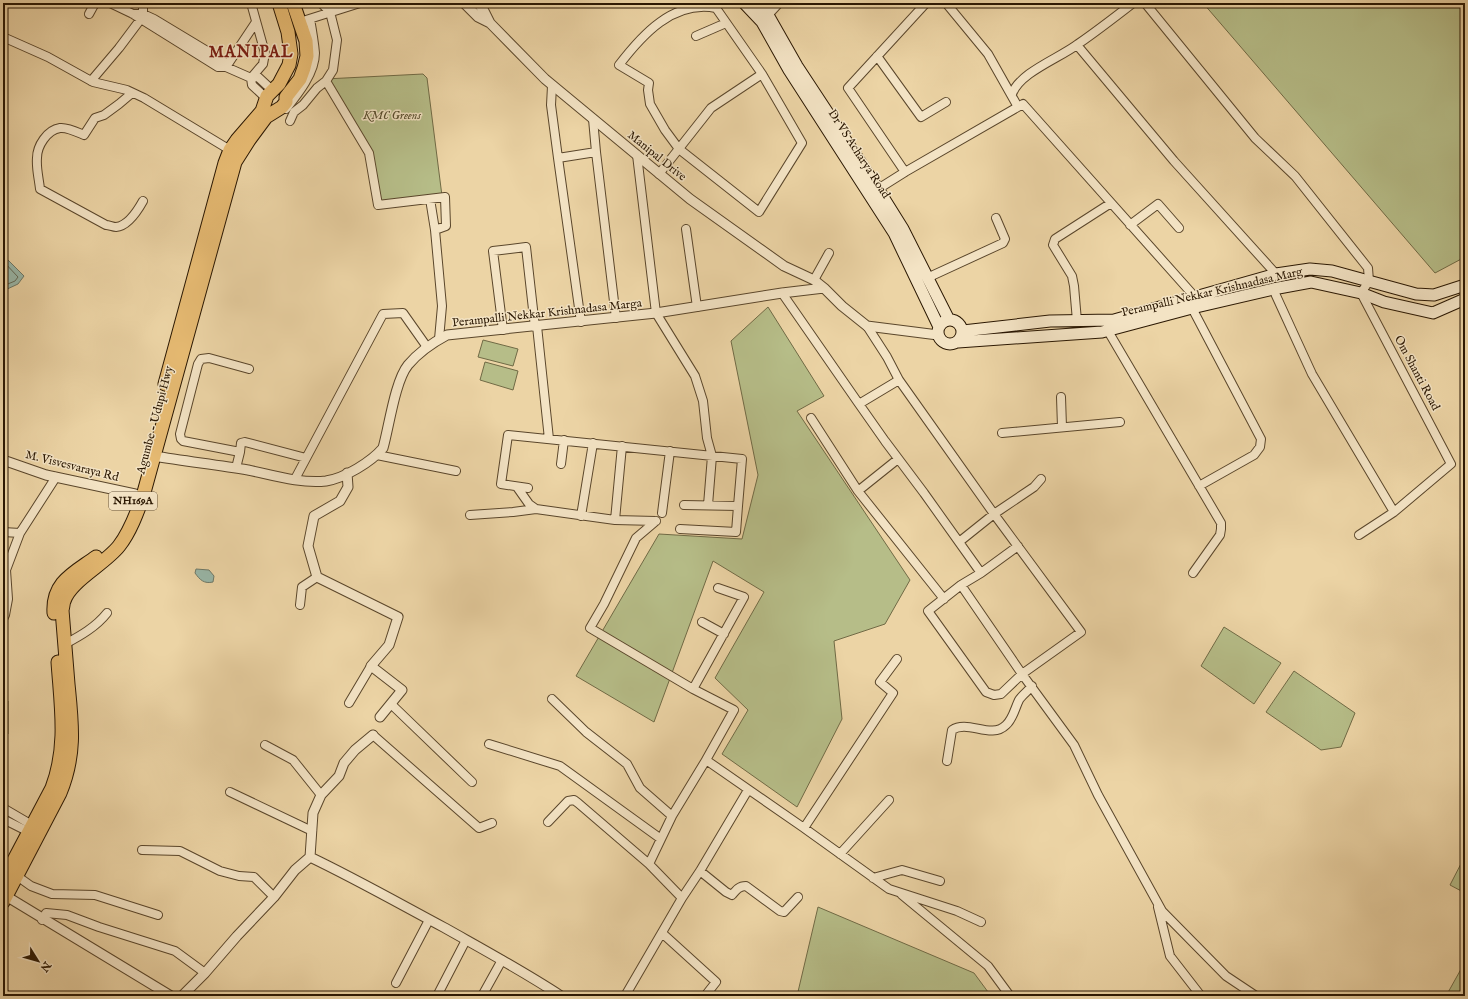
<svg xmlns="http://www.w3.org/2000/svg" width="1468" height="999" font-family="'IM FELL English',serif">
<rect width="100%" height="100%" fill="#ecd4a5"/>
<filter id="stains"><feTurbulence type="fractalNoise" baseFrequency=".005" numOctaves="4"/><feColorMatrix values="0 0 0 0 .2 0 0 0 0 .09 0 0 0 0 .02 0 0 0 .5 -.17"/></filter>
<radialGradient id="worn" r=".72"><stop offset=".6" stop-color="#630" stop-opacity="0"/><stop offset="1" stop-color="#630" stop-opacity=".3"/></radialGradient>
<!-- green -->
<path fill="#b6bd88" stroke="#706a45" d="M1203 3H1465V257L1435 273Z
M423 74 427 78 442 196 378 204 370 153 325 79Z
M768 307 824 396 797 411 910 580 885 624 834 641 842 719 797 807 722 754 748 710 715 678 764 592 713 561 654 722 576 676 659 534 742 539 758 475 731 341Z
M483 340 518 349 513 366 478 357Z
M485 362 518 371 513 390 480 380Z
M1224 627 1281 663 1254 704 1201 666Z
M1294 671 1355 713 1341 747 1321 750 1266 712Z
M8 701V734H3V702Z
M1465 856V893L1450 885Z
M818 907 974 973 991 996H797Z
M1465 962V996H1446Z"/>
<!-- water -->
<path fill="#99b8aa" stroke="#6d7867" d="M3 255 24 276 18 284 3 291Z
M196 569 209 570 214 576 213 582C204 584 200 580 195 573Z"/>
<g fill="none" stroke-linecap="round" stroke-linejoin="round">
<!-- shore -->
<path stroke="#626856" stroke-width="1" d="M3 261 18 277 15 281 3 286"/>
<defs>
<path id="minor" d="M110 3 133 14 218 67H226L251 78
M143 3V14
M251 3 265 53 263 64 251 78
M946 3 988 54 1018 107
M1145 3 1255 138 1295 176 1368 268 1369 281 1361 293 1451 464 1394 512 1359 535
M89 14 95 3
M133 14H143L154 19 222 60 226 67
M768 15 779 3
M306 20 360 3
M696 36 726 23
M3 37 48 57 93 82 127 90 144 98 230 150
M1077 45 1174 161 1276 274
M877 56 921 117 946 102
M226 67 256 22
M251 78 252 85 266 98
M251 78 258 77 272 90
M91 81 119 48 140 20
M326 81 369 153 378 205 445 197 446 226 435 230
M552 86 551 105 558 158
M132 93 119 104 104 115 95 118 84 135C77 132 67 127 60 128 47 130 37 146 37 158 36 168 39 179 40 189L106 225C109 225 113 227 116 227 128 226 138 210 143 201
M1012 94C1020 72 1060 58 1078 44 1097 31 1115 17 1133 3
M286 109C298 94 315 73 315 53 314 42 312 30 310 19
M593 119 596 152
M290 121 294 112 303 105 317 88 326 81 333 70 337 40 330 12 321 3
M637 155 656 313 695 376 703 401 707 438 712 456 708 505
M905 172 848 88 926 3
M659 174 711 108 762 74 716 8C673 0 642 35 619 65L649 83 648 90 650 104 665 130 679 149 759 212 802 143 762 74
M878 189 905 172 1023 104 1195 297
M430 199 435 230 442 306 439 339
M1130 225 1158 204 1179 228
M686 229 697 307
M927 278 1003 243 1005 239 996 218
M814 280 829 253
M1273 289 1312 374 1394 512
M782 293 859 404
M1192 308 1261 439 1260 447 1254 455 1199 486
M1077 321 1074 286 1072 276 1053 245 1055 239 1111 203
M581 322 558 158 596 152 616 318
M537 326 549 439
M867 326 887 357 899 380 994 514 1081 632 1022 674 961 585 928 611 986 692 994 695 1001 694 1022 674 1074 745 1098 795 1162 911 1226 976 1256 996
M503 330 493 251 526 247 535 327
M1108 331 1221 523V529L1220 535 1193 573
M899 380 859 404 885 441 924 493 981 573 961 585
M1061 397 1062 427
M811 418 858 491 898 459
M1002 433 1120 422
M240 452 241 443 245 442 306 458
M377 455 456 471
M561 464 564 440
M236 468 240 452 183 441 181 439 180 434 198 364 201 359 209 358 249 369
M295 479 383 314 403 313 427 347
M517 487 529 504 536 509 615 520 656 521
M528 488 501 484 508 435 742 459 738 506 684 505
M858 491 944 599
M662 513 670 451
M470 515 513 512 536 509
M581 516 593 443
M615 520 622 446
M656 521 636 538 604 604 590 628 693 689
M680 529 736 532 738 506
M3 532 20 533
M959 542 994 514 1034 487 1041 479
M981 573 1018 546
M300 605 302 587 317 577
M3 619 5 615 8 599 6 570 20 533 56 477
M702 622 724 634
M65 644C80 636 96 627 107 613
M552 699 586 732 627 764 640 788 672 816 706 760 804 828 893 693 880 682 897 659
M349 703 371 666
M391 704 472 782
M373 735 479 828 492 823
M489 744 560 766 661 839
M265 745 293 760 321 795
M706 760 734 710 693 689 744 597 718 588
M947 761 952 730C968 719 991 740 1006 725 1013 719 1015 708 1019 700 1022 695 1028 691 1032 686
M230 792 312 831
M3 808 32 825
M3 819 29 832
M548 822 568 801 574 800 578 803 649 864
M804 828 889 889 957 911 981 922
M142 850 180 851 220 871 239 876 254 877 274 897
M840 854 889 800
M700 871 726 892 732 895C736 890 739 886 746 886L780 911 784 912 798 897
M17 876 31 886 52 894 95 895 158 915
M873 878 902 870 940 881
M902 895 988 966 1010 996
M682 898 700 871 748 790
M1158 907 1170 956 1201 996
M42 920 46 913 67 915 99 927 175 951 205 973
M662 933 716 982 705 996
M396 983 429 920
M3 993 8 996
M437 996 466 940
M482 996 502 960
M625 996 682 898 649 864 672 816"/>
<path id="tertiary" d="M464 3 478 17 490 23
M478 3 484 11 490 23 545 79 690 199 784 266 814 280 824 288
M154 456C185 461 217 465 248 470 272 475 301 484 326 481 345 478 371 462 383 448 389 427 395 381 408 365 418 353 432 343 447 335L656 313 782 293 824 288 842 306 867 326 938 335
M3 460 46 475 135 494
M347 473 348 487 340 501 314 516 308 546 317 577 398 617 389 645 371 666 402 690 380 717
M310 857 313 813 321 795 339 776 344 763 355 750 373 735
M6 896 171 996
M182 996 205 973 237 936 274 897 295 870 310 857C356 879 400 904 445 928 484 950 523 971 561 996"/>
<path id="secondary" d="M744 3 762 22 789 70 894 233 939 327
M758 3 768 15 797 66 878 189 903 229 949 320
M938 332a12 12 0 1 1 24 0a12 12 0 1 1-24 0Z
M963 331 1050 321 1114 320 1276 274 1310 269 1332 271 1416 294 1434 295 1465 285
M958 342 1102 332 1192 308 1273 289 1311 282 1361 293 1384 302 1433 313 1465 299"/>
<path id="trunk" d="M165 384 225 163 230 150 237 140 262 111 267 96 279 84 289 65 291 54 288 32 279 3
M54 613C52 582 74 573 96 557
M3 881 52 788C68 746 61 706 58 662
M3 902 60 793C76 754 72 724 68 684 66 659 64 634 62 610 63 607 63 603 64 601 70 581 105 564 119 546 130 532 137 513 143 496L235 162 249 140 266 117 282 107 286 102V97L300 79 304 68 307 56 306 41 293 3"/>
</defs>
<!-- minor casing -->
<use href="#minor" stroke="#5a462b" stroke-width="10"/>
<!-- tertiary casing -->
<use href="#tertiary" stroke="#5a462b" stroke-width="11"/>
<!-- secondary casing -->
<use href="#secondary" stroke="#2a1702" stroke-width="13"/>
<!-- trunk casing -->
<use href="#trunk" stroke="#2a1702" stroke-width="15"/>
<!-- minor -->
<use href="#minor" stroke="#f3e3c4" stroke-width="8"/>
<!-- tertiary -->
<use href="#tertiary" stroke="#f3e3c4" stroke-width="9"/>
<!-- secondary -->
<use href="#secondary" stroke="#f3e3c4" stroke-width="11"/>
<!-- trunk -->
<use href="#trunk" stroke="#e6ba72" stroke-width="13"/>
</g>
<g text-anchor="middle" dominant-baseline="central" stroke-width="3" stroke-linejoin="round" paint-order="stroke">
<!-- shield labels -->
<rect fill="#f3e3c4" stroke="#66543c" stroke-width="1" x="109" y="492" width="48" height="18" rx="3"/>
<g font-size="11" font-weight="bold" fill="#2a1702">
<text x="133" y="501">NH169A</text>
</g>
<!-- park labels -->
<g font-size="12" font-style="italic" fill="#54492a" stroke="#f3e3c4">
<text x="392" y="115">KMC Greens</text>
</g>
<!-- street labels -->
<g font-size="12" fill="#2a1702" stroke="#f3e3c4">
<text transform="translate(859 154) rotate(57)">Dr VS Acharya Road</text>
<text transform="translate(657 156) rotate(39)">Manipal Drive</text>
<text transform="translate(1212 292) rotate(-13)">Perampalli Nekkar Krishnadasa Marg</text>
<text transform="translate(547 313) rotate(-6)">Perampalli Nekkar Krishnadasa Marga</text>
<text transform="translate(1417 373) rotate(62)">Om Shanti Road</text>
<text transform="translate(155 420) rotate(-75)">Agumbe - Udupi Hwy</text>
<text transform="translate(72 466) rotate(14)">M. Visvesvaraya Rd</text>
</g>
<!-- district labels -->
<g font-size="16" font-weight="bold" letter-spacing="1" fill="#7a1f14" stroke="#f3e3c4">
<text x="251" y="53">MANIPAL</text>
</g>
</g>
<!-- margin -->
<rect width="1468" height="999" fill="none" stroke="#ecd4a5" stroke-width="16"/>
<rect x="4" y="4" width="1460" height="991" fill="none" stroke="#2a1702" stroke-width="2"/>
<rect x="8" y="8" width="1452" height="983" fill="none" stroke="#2a1702"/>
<!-- north arrow -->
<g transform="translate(38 961) rotate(127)" stroke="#f3e3c4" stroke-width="3" paint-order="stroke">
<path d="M0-3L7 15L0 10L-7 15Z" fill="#2a1702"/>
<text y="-6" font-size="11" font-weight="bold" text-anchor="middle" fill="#2a1702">N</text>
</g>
<rect width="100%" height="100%" filter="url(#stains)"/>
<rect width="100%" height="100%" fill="url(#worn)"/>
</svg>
